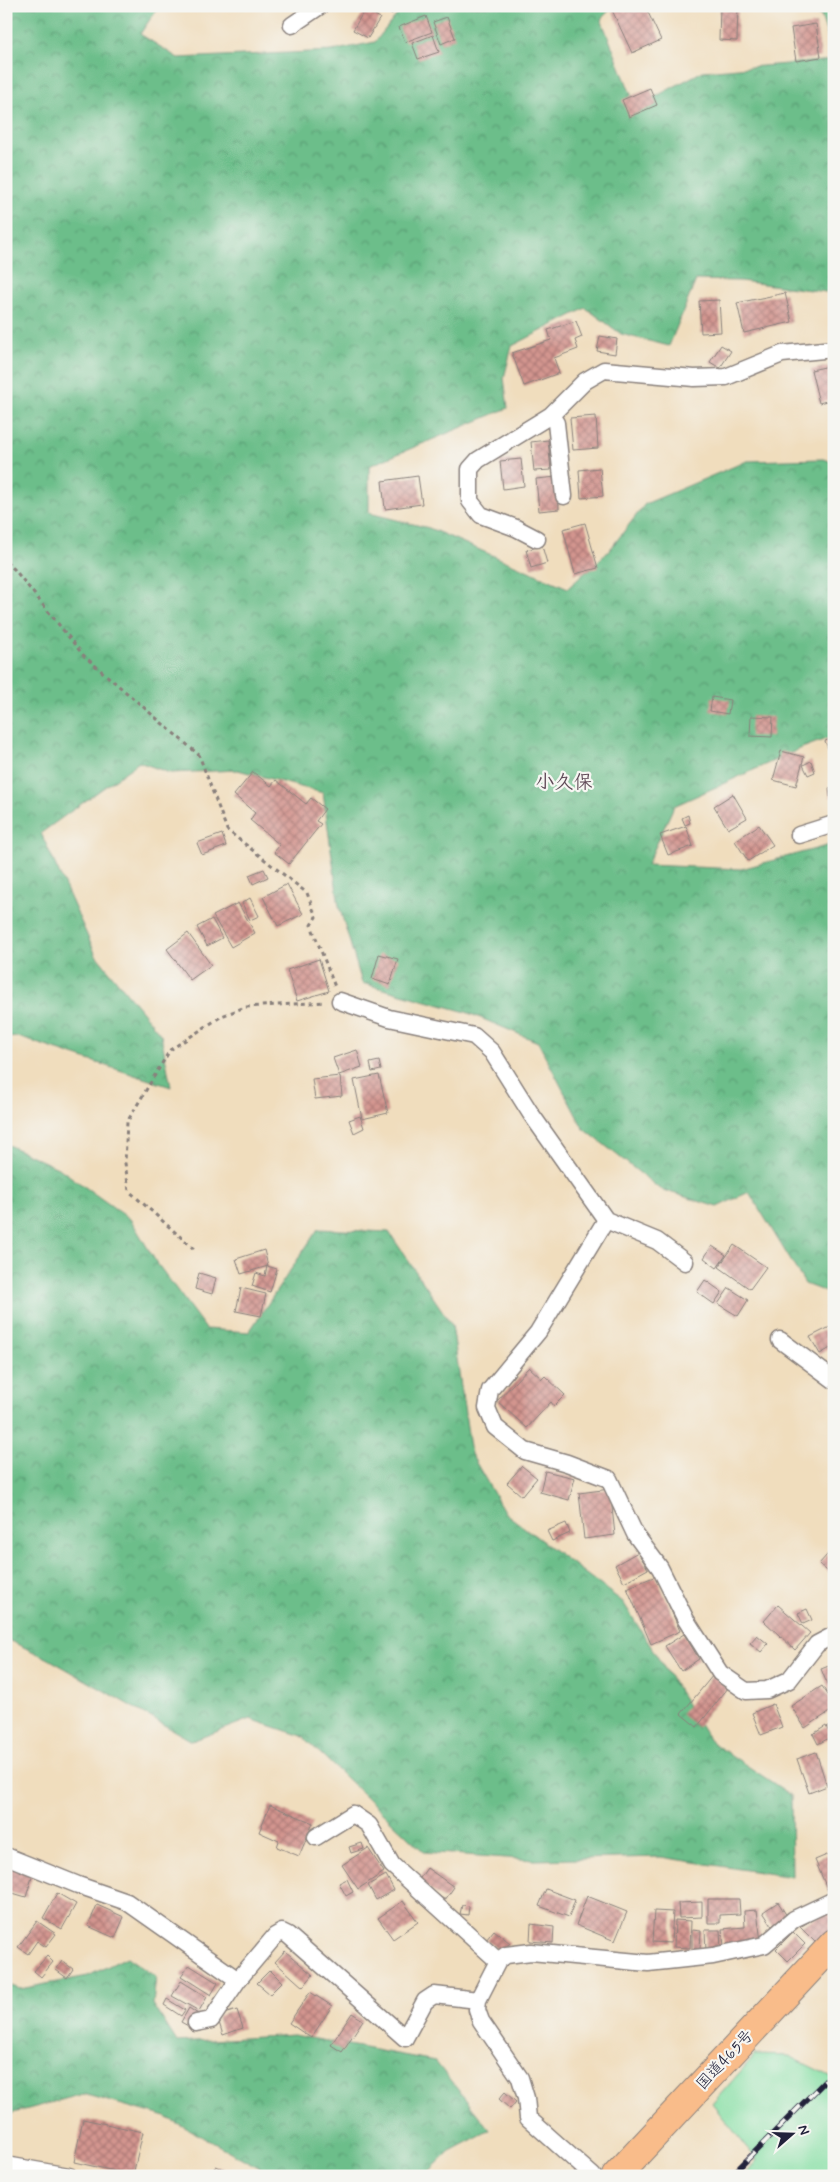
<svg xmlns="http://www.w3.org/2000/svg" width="840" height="2182" font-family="Mynerve,'Klee One',sans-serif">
<defs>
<pattern id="forest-crowns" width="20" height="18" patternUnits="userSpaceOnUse" patternTransform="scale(1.25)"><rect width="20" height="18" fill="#6cbe8a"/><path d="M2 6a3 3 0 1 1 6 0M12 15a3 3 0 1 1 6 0" fill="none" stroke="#589a72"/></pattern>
<pattern id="building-cross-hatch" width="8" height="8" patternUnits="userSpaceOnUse" patternTransform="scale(1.25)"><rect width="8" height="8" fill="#d3958f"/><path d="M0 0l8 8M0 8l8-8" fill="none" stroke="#ab7976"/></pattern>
</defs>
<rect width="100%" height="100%" fill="#f6f6f2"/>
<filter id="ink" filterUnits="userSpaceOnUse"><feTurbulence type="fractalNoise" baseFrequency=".02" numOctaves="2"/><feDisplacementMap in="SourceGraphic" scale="10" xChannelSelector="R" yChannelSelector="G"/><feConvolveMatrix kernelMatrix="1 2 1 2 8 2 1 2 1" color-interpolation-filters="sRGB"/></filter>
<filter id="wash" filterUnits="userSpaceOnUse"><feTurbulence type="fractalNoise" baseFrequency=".0096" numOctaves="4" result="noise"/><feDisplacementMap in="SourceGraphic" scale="20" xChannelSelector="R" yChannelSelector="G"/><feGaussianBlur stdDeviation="1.12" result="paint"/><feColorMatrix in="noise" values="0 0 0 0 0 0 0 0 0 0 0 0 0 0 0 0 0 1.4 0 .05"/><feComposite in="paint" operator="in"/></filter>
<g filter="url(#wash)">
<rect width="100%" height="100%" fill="#f0ddbd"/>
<!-- green -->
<path fill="#86dfa4" stroke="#548070" d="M755 2055 789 2056 834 2078V2176H745L757 2160 712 2104Z"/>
<!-- forest -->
<path fill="url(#forest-crowns)" stroke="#477062" d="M6 6H159L140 34 178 58 332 51 375 42 404 6H614L601 19 636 107 703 71 834 60V293L740 281 696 280 669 346 621 334 586 308 512 346 504 378 508 408 369 466V513L429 528 568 588 608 552 645 504 747 461 823 459 834 462V736L802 748 674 806 647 865 741 869 834 844V1295L805 1284 749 1192 717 1207 660 1189 583 1128 538 1042 466 1012 362 983 339 906 323 793 238 770 170 773 139 762 41 833 96 955 161 1035 171 1087 18 1037 6 1038Z
M800 6H834V55L821 16Z
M6 1144 60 1169 131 1220 156 1262 206 1329 249 1332 318 1229 389 1232 452 1325 471 1454 505 1513 623 1602 710 1741 791 1795 792 1877 661 1857 534 1860 424 1852 302 1736 250 1719 192 1741 47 1658 6 1639Z
M127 1957 156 1977 153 2004 177 2042 294 2035 435 2061 490 2130 450 2151 424 2176H275L166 2117 83 2094 6 2115V1984L20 1989 88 1976Z"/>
<g id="blocks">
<!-- building -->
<path fill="url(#building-cross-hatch)" d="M380 6H396L392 14Z
M621 6H645L661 40 632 53 612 10Z
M720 6H738L737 41 719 40Z
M365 9 380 18 368 38 353 30Z
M426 16 432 32 405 42 399 27Z
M447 17 455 38 441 44 433 22Z
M816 24 821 57 796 61 791 28Z
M433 35 439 52 418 59 412 43Z
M650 88 657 105 629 117 622 100Z
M785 293 792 322 744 333 737 303Z
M719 300 721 332 701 333 699 301Z
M576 321 582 337 575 340 578 349 554 358 559 373 524 386 512 353 551 340 548 330Z
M600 336 617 339 615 354 597 351Z
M721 345 731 351 720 368 710 362Z
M834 365V399L819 403 811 370Z
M596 416 598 448 573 450 570 418Z
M548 440 551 470 534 471 531 442Z
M521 459 524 486 503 489 500 461Z
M600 468 603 496 581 498 579 470Z
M418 476 422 504 385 509 382 481Z
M557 477 559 509 539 511 536 479Z
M585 523 598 568 575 574 563 529Z
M542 546 547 563 531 568 526 550Z
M712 697 730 700 728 714 710 711Z
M751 716 773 717 772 737 750 736Z
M834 738V763L825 741Z
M781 751 804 757 796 786 773 780Z
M811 761 815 772 808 775 803 765Z
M253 772 271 786 276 780 306 804 311 798 325 809 316 821 321 824 289 864 274 852 280 845 250 820 255 813 234 795Z
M829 788H834V797H830Z
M733 794 747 818 728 829 714 806Z
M688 815 690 823 685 825 682 818Z
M759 825 773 845 748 861 735 841Z
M686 826 693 846 668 855 660 835Z
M222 834 226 846 202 855 197 843Z
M264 869 268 877 253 884 249 875Z
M287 884 303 914 278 926 263 897Z
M250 898 259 916 250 920 242 903Z
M238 903 255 933 231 947 213 916Z
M212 919 222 938 207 946 197 927Z
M188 933 211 965 190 980 167 949Z
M379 954 398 959 390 985 372 979Z
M319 959 329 991 297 1001 287 970Z
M357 1050 362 1067 339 1075 333 1058Z
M379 1061 381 1070 372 1072 370 1063Z
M379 1075 388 1113 362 1119 354 1080Z
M340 1076 342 1096 315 1099 312 1079Z
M360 1116 364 1128 354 1133 349 1120Z
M734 1245 766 1267 750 1289 719 1267Z
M712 1246 726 1255 717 1268 704 1258Z
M264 1250 268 1266 241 1274 236 1259Z
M267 1266 277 1269 270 1292 252 1286 256 1273 265 1276Z
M199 1273 216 1278 212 1294 195 1289Z
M705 1280 722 1292 714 1304 697 1292Z
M241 1288 266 1294 261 1316 236 1311Z
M729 1288 748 1300 738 1316 718 1304Z
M832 1326 834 1329V1346L820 1354 810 1337Z
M529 1367 542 1379 545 1376 565 1395 554 1406 551 1402 527 1428 497 1401Z
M522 1466 537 1478 522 1496 507 1483Z
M545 1471 575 1478 569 1500 540 1492Z
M610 1489 615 1535 584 1539 579 1493Z
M566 1523 570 1533 552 1541 547 1531Z
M834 1547V1575L833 1576 819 1564Z
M638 1552 648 1569 624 1582 615 1565Z
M656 1576 680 1631 651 1644 627 1588Z
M778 1605 810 1633 795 1650 764 1621Z
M807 1609 812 1620 803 1624 798 1613Z
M684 1634 699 1659 681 1671 665 1646Z
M757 1635 768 1644 761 1652 750 1643Z
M834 1664V1689L830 1691 821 1669Z
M713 1675 728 1688 697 1727 681 1714Z
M822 1686 834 1704V1709L805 1728 791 1706Z
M773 1704 782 1727 761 1735 752 1713Z
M834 1723V1739L827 1727Z
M826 1726 831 1737 818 1744 813 1734Z
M816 1752 827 1786 809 1793 797 1759Z
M270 1805 313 1823 299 1856 277 1847 279 1841 259 1832Z
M362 1843 364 1849 351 1853 349 1847Z
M368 1848 384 1872 358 1889 342 1865Z
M834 1852V1897L831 1898 815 1860Z
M10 1867 33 1874 26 1897 6 1891V1880Z
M427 1868 454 1887 445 1900 418 1881Z
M386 1875 394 1890 376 1900 368 1885Z
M347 1879 353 1892 346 1896 339 1883Z
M546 1889 575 1900 569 1917 539 1906Z
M57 1893 76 1904 62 1929 43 1918Z
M587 1896 627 1912 615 1941 576 1925Z
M708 1899H739L740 1914 720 1915V1923H708Z
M403 1901 418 1922 393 1939 378 1918Z
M702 1902V1917L679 1918 678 1903Z
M778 1902 787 1916 772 1926 763 1912Z
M97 1905 124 1917 115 1938 88 1926Z
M462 1905 469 1906 468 1915 460 1914Z
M834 1907V1931L819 1946 800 1927Z
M757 1910 761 1942 724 1946 722 1929 745 1927 744 1911Z
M654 1911 673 1912 671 1943 652 1942Z
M675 1920 691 1921 690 1948 674 1947Z
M37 1921 56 1934 46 1947 37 1941 28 1954 18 1947Z
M531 1924 554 1927 553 1943 530 1941Z
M494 1930 510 1943 501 1953 486 1940Z
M692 1930 701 1931 700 1949H692Z
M705 1930H720L721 1950 706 1951Z
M793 1932 805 1944 788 1961 776 1949Z
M285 1951 313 1975 303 1987 275 1962Z
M47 1956 53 1962 41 1977 34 1971Z
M62 1961 73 1969 67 1978 56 1970Z
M189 1965 218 1983 211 1995 181 1976Z
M270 1970 282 1982 270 1994 257 1983Z
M181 1981 207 1997 199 2011 172 1996Z
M310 1992 332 2006 311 2038 289 2023Z
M167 1999 185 2010 181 2016 164 2005Z
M189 2008 198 2014 190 2027 181 2022Z
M237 2010 243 2028 223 2035 217 2016Z
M352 2013 363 2020 342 2052 331 2045Z
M505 2092 516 2102 510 2109 499 2099Z
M83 2119 143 2132 133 2175 74 2162Z
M216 2166 240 2176H209Z"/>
</g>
</g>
<g filter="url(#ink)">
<use href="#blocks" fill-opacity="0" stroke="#89807c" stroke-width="1"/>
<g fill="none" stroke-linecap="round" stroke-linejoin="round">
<defs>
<path id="street" d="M292 25 320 6
M551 415 556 423 564 496
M537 539 516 528 481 515 470 501V469L478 460 551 415 585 381 604 370 694 378 726 377 782 354 834 349
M799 835 834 824
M340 1001 389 1018 474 1036 492 1052 531 1114 606 1220 657 1241 685 1262
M606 1220 538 1332 490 1390 487 1408 495 1427 525 1451 567 1463 609 1479 635 1534 660 1568 686 1620 720 1673 746 1691 767 1690 789 1680 817 1644 834 1635
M780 1340 834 1380
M316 1837 353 1814 369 1825 392 1865 498 1961
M6 1856 78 1885 127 1902 238 1980
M196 2023 211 2020 238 1980 275 1936 282 1932 288 1935 405 2038 425 2001 434 1995 478 2000
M6 2165 69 2176
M593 2176 528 2118 526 2098 520 2078 481 2021 477 2010 478 2000 498 1961 506 1955 531 1952 648 1963 713 1956 764 1945 794 1919 834 1900"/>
<path id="highway" d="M616 2176 834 1943"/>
</defs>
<!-- street casing -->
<use href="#street" stroke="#89807c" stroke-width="19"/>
<!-- highway casing -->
<use href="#highway" stroke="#89807c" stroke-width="30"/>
<!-- path -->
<path stroke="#89807c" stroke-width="3" stroke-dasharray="4 4" stroke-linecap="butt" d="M6 562 14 569 84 656 199 755 227 830 307 893 316 917 311 925 335 987
M194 1249 129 1191 125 1163 127 1122 170 1050 222 1016 245 1007 324 1002"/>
<!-- street -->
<use href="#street" stroke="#fff" stroke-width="16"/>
<!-- highway -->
<use href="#highway" stroke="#f9bc8a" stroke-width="28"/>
<defs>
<path id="rail" d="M731 2176 834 2072"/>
</defs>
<!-- rail casing -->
<use href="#rail" stroke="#22223b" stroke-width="5.5"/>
<!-- rail -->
<use href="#rail" stroke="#f6f6f2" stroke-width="4" stroke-dasharray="11" stroke-linecap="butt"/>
</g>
</g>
<g text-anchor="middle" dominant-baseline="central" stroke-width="4.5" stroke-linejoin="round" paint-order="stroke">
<!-- street labels -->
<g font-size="16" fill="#22223b" stroke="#f6f6f2">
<text transform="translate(725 2060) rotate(-47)">国道465号</text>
</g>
<!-- quarter labels -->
<g font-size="19" font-weight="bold" fill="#604a58" stroke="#f6f6f2">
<text x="564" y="782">小久保</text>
</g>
</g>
<!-- margin -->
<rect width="840" height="2182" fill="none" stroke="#f6f6f2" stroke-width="25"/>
<!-- north arrow -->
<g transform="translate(792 2134) rotate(70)" stroke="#f6f6f2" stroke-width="4" paint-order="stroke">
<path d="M0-4L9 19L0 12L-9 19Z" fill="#22223b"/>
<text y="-8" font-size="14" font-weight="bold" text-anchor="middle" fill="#22223b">N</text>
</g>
</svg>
